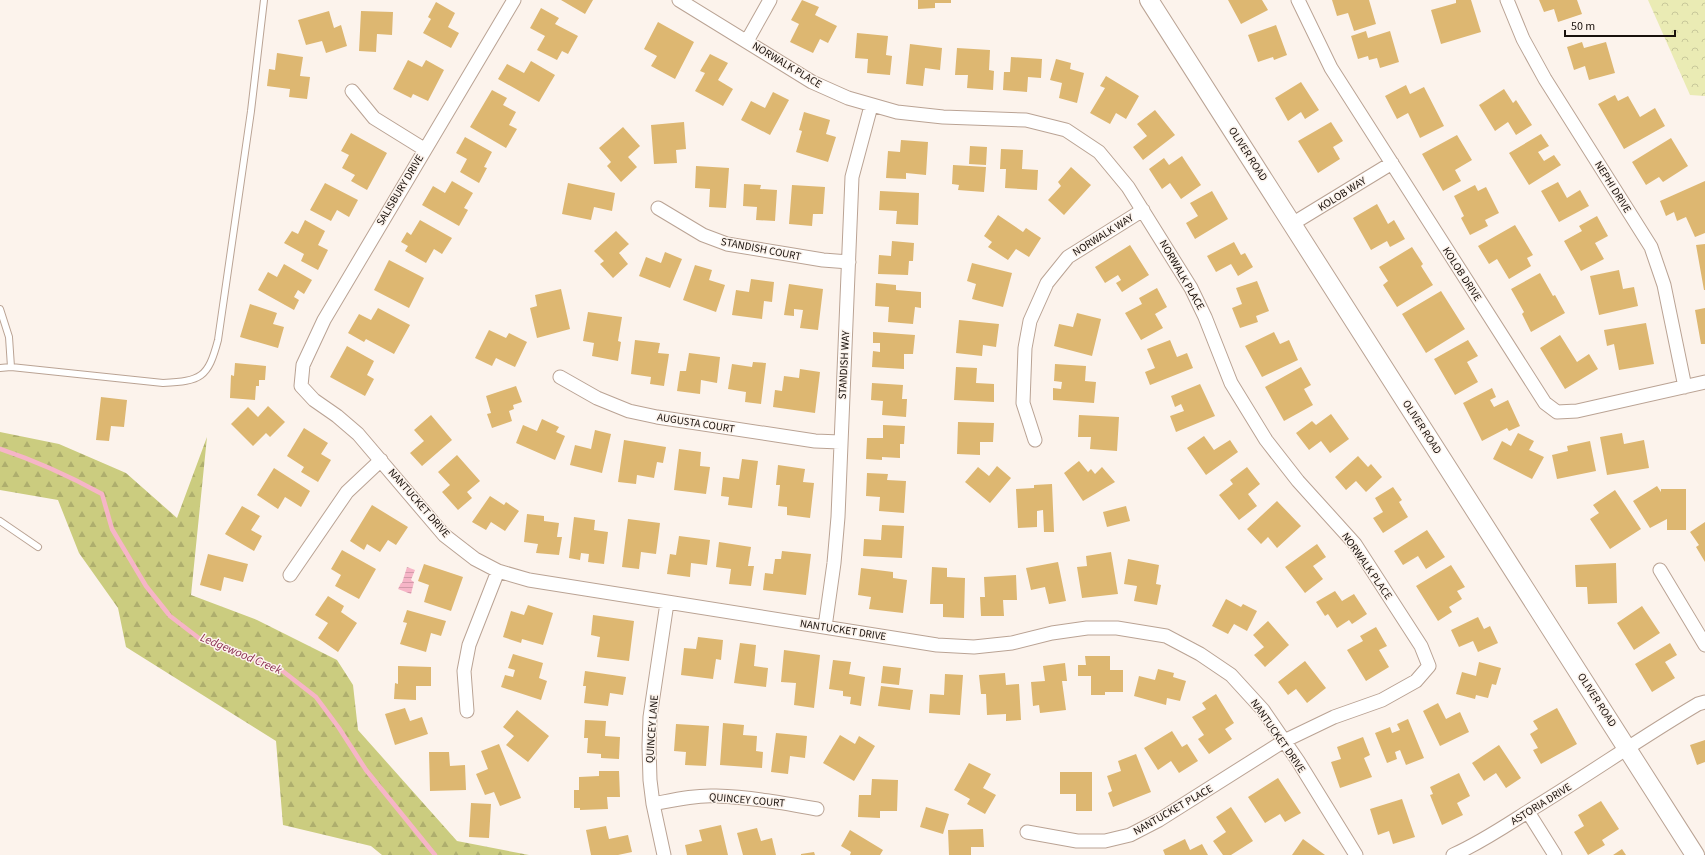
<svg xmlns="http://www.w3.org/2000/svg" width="1705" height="855" font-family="'Source Sans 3',sans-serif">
<defs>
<pattern id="forest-firs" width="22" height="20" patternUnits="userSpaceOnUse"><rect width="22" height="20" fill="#cbcc7f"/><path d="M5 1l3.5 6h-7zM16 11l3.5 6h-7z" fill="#aeae6d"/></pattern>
<pattern id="park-crowns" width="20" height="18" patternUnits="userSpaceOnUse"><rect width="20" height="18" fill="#eaebb4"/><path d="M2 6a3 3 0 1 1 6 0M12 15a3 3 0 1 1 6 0" fill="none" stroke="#c8c89a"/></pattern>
<pattern id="water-rules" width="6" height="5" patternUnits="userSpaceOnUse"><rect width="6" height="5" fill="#f6b5c7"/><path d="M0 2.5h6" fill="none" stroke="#d29baa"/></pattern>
</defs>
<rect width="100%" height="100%" fill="#fcf3ec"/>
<!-- forest -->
<path fill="url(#forest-firs)" d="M0 432 59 444 126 473 177 518 207 437 191 595 257 620 337 660 353 685 358 730 457 841 529 855H382L371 846 283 825 276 741 126 647 118 608 79 553 58 500 0 490Z"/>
<!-- park -->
<path fill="url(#park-crowns)" d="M1648 0H1705V96L1690 95Z"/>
<!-- water -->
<path fill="url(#water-rules)" d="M407 567 415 570 411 580 414 582 411 594 398 589 401 583H402Z"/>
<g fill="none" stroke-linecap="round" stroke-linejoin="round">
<!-- stream -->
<path stroke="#f6b5c7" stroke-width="4.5" d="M0 449C36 461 69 476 102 494L112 529 146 586 170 616 200 639 280 669 316 697 339 728 366 770 435 855"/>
</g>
<!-- building -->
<path fill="#ddb771" d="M561 0H593L585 14Z
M802 0 819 7 815 15 837 26 828 43 820 39 813 53 790 42 799 24 791 20Z
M918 0H951V3H935V8L918 9Z
M1228 0H1262L1268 10 1241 24Z
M1332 0H1369L1376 24 1354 31 1348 13 1337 16Z
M1456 0H1471L1481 32 1441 44 1431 10 1456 3Z
M1539 0H1577L1582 14 1558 22 1554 9 1544 12Z
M436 2 455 13 448 27 459 33 451 48 423 33 431 19 428 17Z
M541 8 559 18 555 24 578 36 568 54 562 51 557 60 537 50 545 36 530 28Z
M329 11 334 28 341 25 347 46 326 53 322 41 306 45 298 20Z
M361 11 393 12 392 35 377 34 376 52 359 51Z
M658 22 694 42 675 79 651 66 657 56 644 49Z
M1276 25 1287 55 1274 60 1273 57 1258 62 1248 35Z
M1366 31 1368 38 1390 31 1399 62 1380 68 1377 58 1369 60 1368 56 1358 59 1351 36Z
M857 33 888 36 886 55 892 56 890 75 867 73 868 59 855 58Z
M1582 42 1584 48 1606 42 1615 73 1589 80 1585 66 1574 70 1567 47Z
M910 44 942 48 940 70 925 68 923 86 906 84Z
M957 48 990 50 989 70 994 71 993 90 967 88 968 75H955Z
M277 53 303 57 300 76 310 77 307 99 289 97 290 89 267 86 269 69 275 70Z
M710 54 728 63 718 80 733 89 723 106 695 91 705 73 700 71Z
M1011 57 1042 59 1041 78 1028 77 1027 92 1003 90 1004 72H1010Z
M1056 59 1071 63 1070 69 1084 73 1077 103 1059 98 1062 83 1050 80Z
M408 60 422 67 426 60 444 70 428 101 413 94 411 98 393 89Z
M531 61 555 75 539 102 498 79 507 64 524 73Z
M1106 76 1139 96 1126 119 1116 113 1110 124 1090 113 1105 88 1100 86Z
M1301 82 1319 110 1305 119 1301 112 1288 121 1275 98Z
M1406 85 1410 94 1424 87 1444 126 1420 138 1408 113 1397 119 1385 96Z
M1504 89 1513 103 1516 100 1532 125 1516 135 1508 122 1495 131 1479 105Z
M492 90 507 98 503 105 516 112 509 125 517 129 506 148 470 127Z
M773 92 789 100 770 135 741 120 751 101 765 108Z
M1615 95 1618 101 1628 96 1640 117 1655 108 1665 126 1624 149 1598 104Z
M1155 110 1175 135 1143 160 1133 147 1147 136 1137 124Z
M804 112 830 120 826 134 836 137 828 162 796 152 802 131 799 130Z
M684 122 686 149 676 150 677 163 654 164 651 125Z
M1331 122 1343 141 1333 147 1340 159 1318 173 1298 141Z
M623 127 640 146 628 157 637 167 621 182 607 166 611 162 599 148Z
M351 133 387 153 367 190 351 181 355 175 342 168 349 155 341 151Z
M1541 134 1549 146 1538 152 1544 161 1554 155 1561 165 1529 185 1509 153Z
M1457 135 1472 160 1455 170 1461 181 1443 191 1422 154Z
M465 137 492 152 484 167 487 168 479 183 460 172 467 159 456 153Z
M1671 138 1688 166 1663 182 1659 177 1646 185 1632 162Z
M901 140 928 142 926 175 906 173V179L886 178 888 151 900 152Z
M970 146 987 147 986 165 969 164Z
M1001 149 1023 150 1022 169 1038 170 1037 190 1005 188 1006 169H1000Z
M1182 156 1201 185 1181 199 1170 183 1162 189 1149 169 1164 158 1169 165Z
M953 165 986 167 984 192 958 190 959 185 952 184Z
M696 166 729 168 726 208 709 207 710 189 695 188Z
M1071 167 1091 185 1064 215 1048 200 1061 186 1058 182Z
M452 181 473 193 464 208 468 210 459 226 422 205 433 186 445 193Z
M1705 181V233L1695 237 1686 217 1677 221 1674 212 1666 216 1660 201Z
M1558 182 1567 198 1580 190 1589 206 1559 222 1541 191Z
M325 183 358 200 349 217 337 210 331 221 310 210Z
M568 183 615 193 612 211 594 207 591 220 562 214Z
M744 184 761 185 760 189 777 190 775 221 756 220 757 207 743 206Z
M792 185 825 187 823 214H813L812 226 789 224Z
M1475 185 1478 191 1486 187 1499 213 1485 220 1488 226 1470 235 1461 218 1464 216 1454 196Z
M880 191 919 193 918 225 896 224 897 211 879 210Z
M1212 191 1228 219 1195 239 1186 223 1198 216 1190 203Z
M1377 204 1388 224 1394 220 1405 239 1390 247 1387 241 1371 250 1353 218Z
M998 215 1023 232 1026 228 1041 238 1029 257 1016 249 1008 260 988 247 992 242 984 236Z
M1597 216 1608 236 1595 243 1604 259 1581 271 1564 241 1582 231 1579 226Z
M305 220 325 231 318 245 328 250 318 270 301 261 304 254 284 243 292 231 298 234Z
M420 220 452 238 442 254 434 249 426 263 405 251 408 246 401 242 407 232 411 235Z
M1515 225 1533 255 1527 258 1531 266 1509 279 1497 259 1489 264 1478 246Z
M616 231 629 244 619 253 628 264 613 278 600 264 604 261 594 251Z
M892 241 914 243 913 261H909L908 275 878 274 879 255 891 256Z
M1234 242 1241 255 1245 253 1253 267 1238 276 1231 264 1216 272 1207 256Z
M1705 244V290H1704L1696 245Z
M1130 245 1149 275 1122 292 1116 283 1121 280 1118 275 1105 283 1095 267Z
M1412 247 1423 264 1421 266 1433 285 1397 307 1383 285 1388 281 1379 267Z
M665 252 682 259 670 288 639 276 646 257 661 263Z
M389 260 424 278 409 308 374 290Z
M972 263 1012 273 1003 307 972 299 976 284 967 281Z
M284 264 312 280 304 294 298 290 294 297 299 300 294 310 258 290 268 272 277 277Z
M695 265 712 270 709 280 725 285 716 312 683 300Z
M1619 270 1623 289 1634 287 1638 306 1599 315 1590 276Z
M1540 273 1553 296 1555 295 1565 313 1531 332 1522 314 1524 312 1511 289Z
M751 279 774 282 772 302 764 301 762 319 732 315 736 290 749 292Z
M1257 281 1269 311 1256 316 1258 322 1240 328 1232 308 1242 304 1236 288Z
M876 283 896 285V290L921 292V308L915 307 913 324 888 322 889 307 875 306Z
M789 284 823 289 818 330 800 328 803 310 794 309V316L784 315Z
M1157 288 1167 307 1155 314 1163 328 1141 340 1125 313 1142 304 1139 298Z
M561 289 570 329 537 338 530 308 537 306 535 295Z
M1441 291 1465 329 1426 353 1402 314Z
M250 304 277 313 273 324 284 327 278 348 240 337Z
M378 308 410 325 394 354 366 339 364 342 348 333 359 314 371 320Z
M1705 308V344H1701L1695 310Z
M588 312 622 317 618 341 621 342 618 361 592 356 594 343 583 341Z
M1077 313 1101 319 1092 356 1054 346 1059 324 1073 327Z
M959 320 999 324 996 347 983 345 982 356 956 353Z
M1646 323 1654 364 1619 370 1614 344 1607 346 1604 330Z
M489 330 506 338 509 333 527 342 515 367 496 358 492 366 475 358Z
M873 332 915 335 913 354H904V369L872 367 873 351 880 352V343H873Z
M1274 332 1280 344 1289 340 1298 360 1262 377 1245 346Z
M1560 335 1577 362 1589 354 1598 369 1565 389 1540 348Z
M635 340 660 343 658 353 669 354 664 386 650 384 651 377 631 374Z
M1170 340 1177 357 1187 353 1193 368 1150 385 1145 372 1155 368 1147 349Z
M1468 340 1478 356 1467 362 1478 382 1455 395 1434 359Z
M347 346 374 361 367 375 374 379 365 396 330 377Z
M689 353 720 357 717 383 701 380 700 394 677 391 680 371H686Z
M753 362 766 363 761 404 745 402 746 392 728 389 732 364 752 367Z
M235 363 266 366 265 380H259V386H256L255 400 230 398 231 375 234 376Z
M1055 364 1086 366 1085 381 1096 382 1094 403 1053 400V388L1061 389 1062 382 1054 381Z
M956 367 977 368 976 383 994 384V402L954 400Z
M1301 367 1311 385 1304 389 1313 405 1284 421 1265 387Z
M800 369 820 372 815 413 773 407 775 390 782 391 784 376 799 378Z
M872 383 903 385 902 399H907L906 417 882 415 883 401 871 400Z
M1200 384 1215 416 1176 432 1170 416 1184 411 1181 404 1175 407 1171 396Z
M516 386 522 402 513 405 514 409 509 411 512 421 492 428 487 414 491 413 486 396Z
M1492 388 1496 397 1490 400 1494 407 1508 400 1520 426 1509 431 1507 428 1482 441 1463 403Z
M101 397 127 400 124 427 111 426 109 441 96 440Z
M268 406 285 422 270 437 266 433 253 446 231 424 248 407 258 417Z
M1331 414 1349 439 1330 453 1321 441 1309 450 1296 433 1312 421 1316 425Z
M431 415 452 440 422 466 410 453 424 441 414 430Z
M1079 415 1119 417 1117 451 1090 449 1091 437H1078Z
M542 419 559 427 556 432 565 436 555 460 516 443 523 425 537 431Z
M958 422 994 423 993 442H980V455L957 454Z
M883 425 905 426 904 444H900V458L882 457V460L866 459 867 438H883Z
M304 428 328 443 321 454 331 460 318 482 301 472 304 467 287 456Z
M595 430 611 434 602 473 570 465 575 445 591 449Z
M1518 433 1534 441 1529 450 1544 457 1532 479 1493 459 1502 441 1511 446Z
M1622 433 1624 444 1644 440 1649 468 1607 475 1600 437Z
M1204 436 1214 450 1230 440 1238 452 1206 475 1187 448Z
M624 440 666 447 663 463 657 462 654 478 637 475 636 484 618 482Z
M1590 441 1596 471 1557 479 1552 455 1568 451 1567 446Z
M679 449 701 452 700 466 710 467 706 494 674 490Z
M457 455 480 481 467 492 472 498 458 510 442 492 450 485 438 472Z
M1358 456 1368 467 1371 464 1382 477 1366 492 1356 481 1346 490 1335 477Z
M742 459 758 461 752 508 728 505 729 497 721 496 723 477 739 479Z
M1079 461 1088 472 1091 469 1095 474 1102 467 1115 482 1083 501 1064 473Z
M778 465 805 469 803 482 814 483 810 518 787 515V507L778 506 780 485H776Z
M997 466 1011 478 990 503 965 482 978 467 989 476Z
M1247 467 1260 484 1248 494 1257 506 1239 520 1219 495 1233 484 1230 480Z
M274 468 310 491 301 507 285 497 278 509 257 495Z
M867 473 888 474 887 480 906 481 904 513 879 511 880 497 866 496Z
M1052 484 1054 532H1044L1043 510 1037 511V527L1018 528 1016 489 1034 488V485Z
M1657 486 1661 492V489H1686V530H1667V519L1650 528 1633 501Z
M1393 487 1402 500 1399 502 1408 517 1383 533 1373 518 1383 512 1375 498Z
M1615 490 1641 529 1610 549 1590 519 1599 513 1593 505Z
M490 496 504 505 506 502 519 511 505 531 491 522 486 530 472 522Z
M1277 501 1301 526 1277 548 1268 537 1261 544 1247 529Z
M372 505 408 527 396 545 388 540 380 552 367 544 364 550 350 541Z
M242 506 260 516 251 530 262 536 254 551 225 534Z
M1126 506 1130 521 1107 527 1103 512Z
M527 514 544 516V521L559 523 557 537H562L559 555 536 553 538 544 524 542Z
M574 517 595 520 594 530 608 532 604 564 588 562 589 554 581 553 580 560 569 558Z
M628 519 660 523 656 554 641 552 639 569 622 567Z
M1705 522V562L1696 547 1699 545 1690 532Z
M882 525 904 526 902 558 863 556 864 539 881 540Z
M1427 530 1445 557 1426 569 1418 556 1403 565 1394 551Z
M679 536 710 540 707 565 691 563 690 577 667 574 670 554 676 555Z
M719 542 751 547 748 566H754L751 586 729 584 731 569 716 567Z
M1317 544 1326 557 1313 566 1323 579 1305 593 1285 567Z
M342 550 376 569 359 599 335 586 341 575 331 569Z
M782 551 811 554 806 595 763 590 765 573 773 574 775 559H781Z
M1111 552 1118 594 1082 598 1077 567 1087 566 1086 556Z
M208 554 248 564 243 582 224 577 221 591 200 585Z
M1128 559 1159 565 1156 584 1161 585 1157 605 1134 601 1137 586 1124 584Z
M1058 562 1066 601 1049 604 1045 587 1031 590 1026 568Z
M1616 563 1617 603 1588 604 1587 587H1576L1575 565Z
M424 564 463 577 451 611 424 602 429 585 418 581Z
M1451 565 1465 587 1457 591 1462 599 1449 607 1452 612 1438 621 1416 586Z
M932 567 947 568V577L965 578 964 618 943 617V604H930Z
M861 568 893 572V578L907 580 903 613 869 609 871 597 858 595Z
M1016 575 1017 600H1003L1004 616H981L980 597H985L984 577Z
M1335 591 1342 601 1354 594 1367 614 1352 624 1349 620 1337 628 1328 614 1325 616 1316 602Z
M328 596 344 606 341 612 357 623 338 652 318 638 328 623 315 615Z
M1226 599 1241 607 1243 604 1257 611 1247 631 1234 624 1228 634 1212 626Z
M528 605 553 613 543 645 522 639 521 643 503 637 511 611 524 615Z
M1642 606 1660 633 1634 650 1617 623Z
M407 610 446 621 441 636 431 633 426 652 400 644 407 623 403 622Z
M593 615 634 621 629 661 597 657 600 637 591 635Z
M1478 617 1484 629 1490 626 1498 643 1478 652 1473 641 1459 647 1451 630Z
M1268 621 1289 645 1265 667 1254 655 1264 647 1253 635Z
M1376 627 1387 646 1379 650 1389 667 1366 681 1347 650 1363 641 1360 636Z
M698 637 723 640 721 660 716 659 713 679 681 675 684 648 696 649Z
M740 643 756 645 754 666 768 668 766 687 734 683Z
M1670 643 1677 655 1665 662 1675 678 1652 692 1635 664Z
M784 650 820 655 814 708 794 705 796 683 781 682Z
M513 654 543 663 539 678 547 681 541 700 501 687 505 675 513 677 515 670 508 668Z
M1085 656H1110V670H1123V692H1105V695H1091V676H1078V665H1086Z
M833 660 851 662 849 674 865 677 861 706 850 704 851 697 843 696V691L829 689Z
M1305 661 1326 688 1307 703 1296 689 1288 695 1278 682Z
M1479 662 1501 668 1496 685 1492 684 1488 698 1476 695 1475 699 1456 694 1462 672 1476 676Z
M1065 663 1067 681H1062L1066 710 1040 713 1039 705 1033 706 1031 682 1045 681 1043 666Z
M398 666 431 667V686H416V700L394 699 395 683 398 684Z
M883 666 901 668 899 685 881 683Z
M1158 669 1174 673 1173 677 1186 681 1180 701 1167 698 1166 705 1134 696 1139 676 1155 680Z
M585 671 626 677 623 695 610 693 608 706 584 703 586 686H583Z
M1005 673 1006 685 1019 684 1021 720 1006 721V714L987 715 986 694H981L979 675Z
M945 674 963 675 960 715 929 713 930 694 944 695Z
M881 686 913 690 910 710 878 706Z
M1216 694 1234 723 1225 729 1232 739 1209 754 1198 739 1204 735 1192 717 1206 709 1202 703Z
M1438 703 1446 719 1460 712 1469 732 1440 746 1423 711Z
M405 708 410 721 422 717 428 734 395 745 385 714Z
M1557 708 1577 744 1541 764 1533 750 1538 748 1530 734 1538 729 1533 721Z
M517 710 549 736 528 762 506 745 514 736 503 727Z
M1408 719 1424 758 1406 765 1400 750 1395 752 1397 759 1387 763 1375 733 1390 727 1392 733 1400 730 1397 724Z
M585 720 606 721 605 736 620 737 619 759 601 758V754L587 753 588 738H584Z
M723 723 744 725 743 735 757 736 756 751 763 752 762 768 720 765Z
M676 724 709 726 706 766 685 765 686 752 674 751Z
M1172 731 1182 747 1187 744 1198 761 1179 773 1171 761 1158 770 1144 748Z
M776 733 807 736 805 758 790 756 788 774 771 772Z
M840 735 855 744 859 736 875 746 854 781 823 763Z
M1363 737 1370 755 1364 758 1372 777 1340 788 1331 762 1341 759 1337 747Z
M1705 740V762L1697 765 1690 745Z
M499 744 521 798 500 806 494 792 485 795 476 774 488 769 481 751Z
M1499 745 1521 778 1506 788 1496 773 1484 781 1472 763Z
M429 752H449L450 766 465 765 466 790 430 791Z
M1136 754 1151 792 1113 807 1108 793 1112 791 1107 776 1121 771 1118 761Z
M969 763 991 774 983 788 996 795 985 814 967 804 970 799 954 790Z
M599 771H619L620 797H607L608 809 580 810V808H574V790H579V777L599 776Z
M1060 772H1092V811H1076V794H1060Z
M1459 773 1470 796 1457 803 1463 815 1442 825 1430 795 1433 794 1430 787Z
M1278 778 1301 813 1285 822 1280 814 1265 823 1248 797Z
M872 779 898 780 897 811H880V818L858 817 859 795H871Z
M1402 799 1415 837 1393 844 1389 831 1378 835 1370 809Z
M1601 801 1619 829 1602 840 1605 845 1588 855 1574 832 1584 826 1578 815Z
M471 803 491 804 489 838 469 837Z
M926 807 949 814 943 834 920 827Z
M1231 807 1253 841 1231 855H1223L1213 841 1226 832 1216 817Z
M721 825 728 855H687L685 845 702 841 699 830Z
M606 826 609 839 628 835 632 852 618 855H591L586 830Z
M757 828 761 841 772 838 776 855H743L737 833Z
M983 829 984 847H971V855H949L948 830Z
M850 830 883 850 880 855H850L851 852 841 846Z
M1185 839 1190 850 1202 844 1208 855H1165L1163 850Z
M1303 839 1325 855H1292Z
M1622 849 1626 855H1613Z
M814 852 815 855H801V854Z"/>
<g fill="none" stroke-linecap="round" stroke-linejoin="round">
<defs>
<path id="lane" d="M0 309 9 337 11 367
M0 368 11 367 163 383C201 381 208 378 218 340L251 111 264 0
M0 521 38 547"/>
<path id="street" d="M514 0 324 320 303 365 301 386 314 400 337 416 358 434 444 535 475 559 498 571 529 580 937 645 974 647 1012 643 1052 633 1087 628H1117L1166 636 1200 654 1231 675 1263 710 1298 761 1356 855
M679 0 812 82 848 98 897 112 943 117 1026 120 1066 130 1099 152 1128 187 1191 288 1205 317 1231 383 1266 440 1298 481 1355 544 1421 646 1429 666 1416 681 1382 700 1334 717 1284 741 1159 820 1130 835 1105 841H1077L1027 832
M1298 0 1331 68 1545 403 1557 412 1577 411 1705 382
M1507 0 1523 39 1545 79 1651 247 1664 285 1685 387
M747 41 770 0
M352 91 374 118 424 149
M658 208 703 235 727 244 823 260 849 262
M1292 224 1392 163
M560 377 597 398 629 411 657 417 815 441 840 442
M1035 440 1023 403 1025 348 1030 321 1047 283 1068 257 1143 210
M1660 570 1705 645
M290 575 347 492 381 460
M825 627 834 563 838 517 852 177 871 106
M467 711 464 671 469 645 498 571
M653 804C674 800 695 795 716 796 750 797 784 803 817 809
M1528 812 1555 855
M664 855 653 804 650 780 649 746 650 717 667 603
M1453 855C1482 842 1505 826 1532 809 1588 775 1642 737 1698 704L1705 702"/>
<path id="secondary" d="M1149 0 1695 855"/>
</defs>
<!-- lane casing -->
<use href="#lane" stroke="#baa394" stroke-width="8"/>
<!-- street casing -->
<use href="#street" stroke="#baa394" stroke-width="15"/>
<!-- secondary casing -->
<use href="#secondary" stroke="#baa394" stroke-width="20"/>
<!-- lane -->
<use href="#lane" stroke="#fff" stroke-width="6"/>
<!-- street -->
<use href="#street" stroke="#fff" stroke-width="13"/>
<!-- secondary -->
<use href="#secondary" stroke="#fff" stroke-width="18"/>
</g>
<g text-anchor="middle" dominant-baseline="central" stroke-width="3" stroke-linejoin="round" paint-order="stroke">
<!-- street labels -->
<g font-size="11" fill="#19110c" stroke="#fcf3ec">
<text transform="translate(787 65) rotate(31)">NORWALK PLACE</text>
<text transform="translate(1248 154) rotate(57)">OLIVER ROAD</text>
<text transform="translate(1613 187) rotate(58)">NEPHI DRIVE</text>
<text transform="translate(400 190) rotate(-59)">SALISBURY DRIVE</text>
<text transform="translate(1342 194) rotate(-32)">KOLOB WAY</text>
<text transform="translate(1103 235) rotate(-32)">NORWALK WAY</text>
<text transform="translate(761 249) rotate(11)">STANDISH COURT</text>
<text transform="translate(1462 274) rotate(57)">KOLOB DRIVE</text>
<text transform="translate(1182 275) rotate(60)">NORWALK PLACE</text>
<text transform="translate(844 365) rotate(-87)">STANDISH WAY</text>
<text transform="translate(696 423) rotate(9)">AUGUSTA COURT</text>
<text transform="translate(1422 427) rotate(57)">OLIVER ROAD</text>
<text transform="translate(419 503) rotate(49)">NANTUCKET DRIVE</text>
<text transform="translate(1367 566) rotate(55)">NORWALK PLACE</text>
<text transform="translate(843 630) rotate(9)">NANTUCKET DRIVE</text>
<text transform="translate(1597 700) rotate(57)">OLIVER ROAD</text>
<text transform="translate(652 729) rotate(-86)">QUINCEY LANE</text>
<text transform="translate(1278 736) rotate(55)">NANTUCKET DRIVE</text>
<text transform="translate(747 800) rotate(5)">QUINCEY COURT</text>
<text transform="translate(1541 804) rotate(-32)">ASTORIA DRIVE</text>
<text transform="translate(1173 810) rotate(-30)">NANTUCKET PLACE</text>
</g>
<!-- water labels -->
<g font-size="12" font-style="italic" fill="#8b2f52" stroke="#fcf3ec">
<text transform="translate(241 654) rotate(23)">Ledgewood Creek</text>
</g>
</g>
<!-- scale -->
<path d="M1565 30v6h110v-6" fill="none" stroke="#19110c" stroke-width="2"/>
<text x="1571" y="30" font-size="12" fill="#19110c" stroke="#fcf3ec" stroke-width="3" paint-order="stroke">50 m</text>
</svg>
